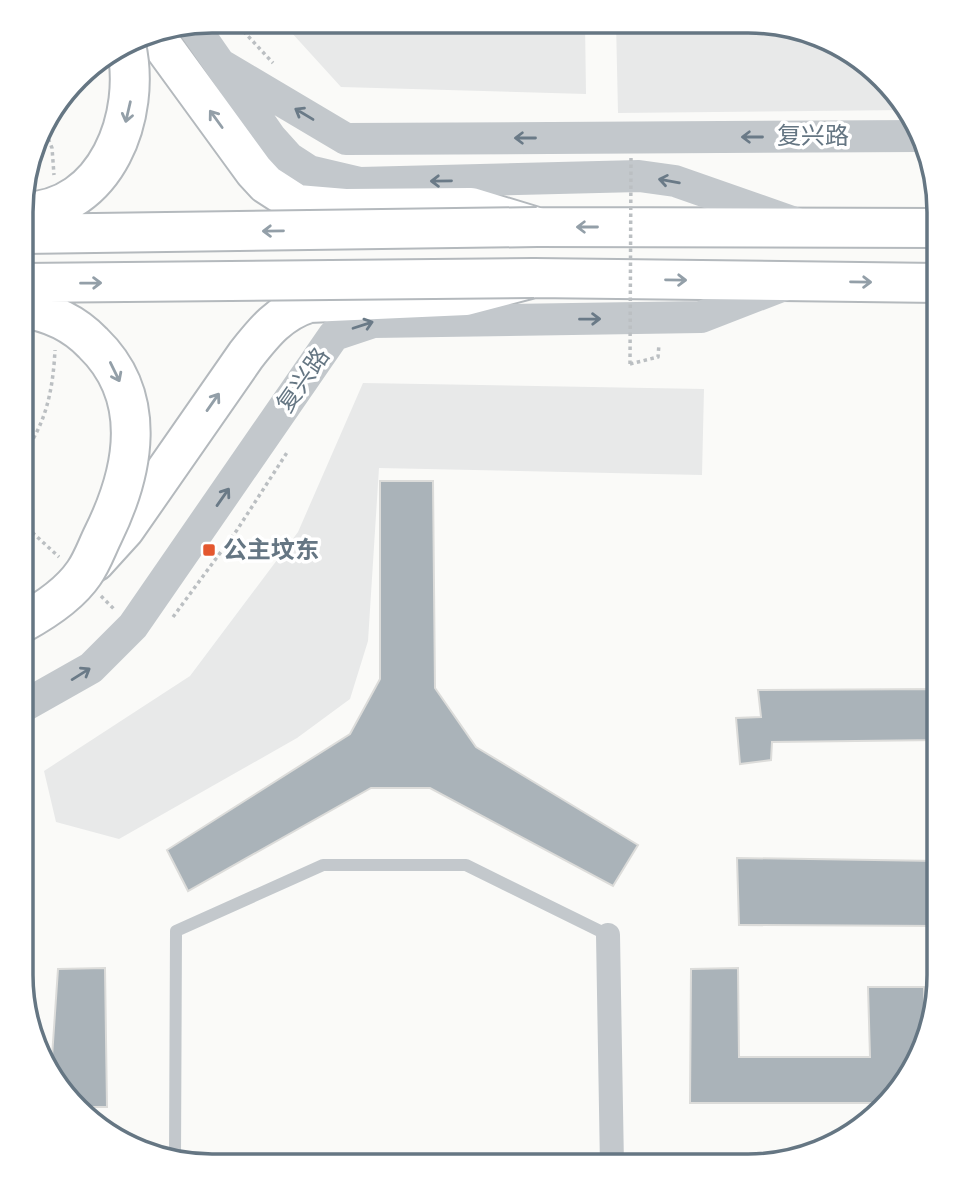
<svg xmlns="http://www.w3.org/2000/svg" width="960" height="1187" font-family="'DejaVu Sans','Noto Sans SC',sans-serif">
<rect width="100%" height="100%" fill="#fafaf8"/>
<!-- built -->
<path fill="#e8e9e9" d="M281 21 585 22 586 94 341 87Z
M616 22 773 23 854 53 907 110 618 113Z
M363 383 704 389 702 475 379 468 368 641 350 699 297 738 119 839 56 822 44 771 190 676 298 532Z"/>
<!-- building -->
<path fill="#aab3b9" stroke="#dcdcda" stroke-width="2" d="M380 481H433L435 688 476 747 638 845 613 886 430 788H371L188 891 167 850 350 734 380 679Z
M939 689V740L772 742 771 760 740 764 736 718 761 717 758 690Z
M737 858 938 861 939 926 739 925Z
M105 968 107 1107H81L46 1070 43 1057H52L58 969Z
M738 968 739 1057H870L868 987H924L925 1027 907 1081 883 1103H690L691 969Z"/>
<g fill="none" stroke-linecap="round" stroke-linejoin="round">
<defs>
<path id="trunk" d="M152 31 254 171 266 184 297 204 345 208 471 207 537 227 939 228
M95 562 125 529 246 355C264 332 280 312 309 303L466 296 534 278 939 283"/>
</defs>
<!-- trunk casing -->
<use href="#trunk" stroke="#b4b9bd" stroke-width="42"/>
<!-- path -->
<path stroke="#bbbfc2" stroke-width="3.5" stroke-dasharray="3.5 3.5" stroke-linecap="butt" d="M234 21 273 63
M43 126 52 148 54 175
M630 364 658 357 659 344
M22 456C46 424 53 390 55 350
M22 523 59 557
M101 596 115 610
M173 617 237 530 288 451"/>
<!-- service -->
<path stroke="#c3c8cc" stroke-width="12" d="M175 1157 176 931 323 865H466L608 935"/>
<!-- minor -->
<path stroke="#c3c8cc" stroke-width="24" d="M608 935 612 1166"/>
<!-- tertiary -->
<path stroke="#c3c8cc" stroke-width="32" d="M192 24 271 138 289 158 309 171 360 183 639 176 675 181 795 223
M223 66 346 139 919 136
M22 707 91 668 133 626 334 335 373 322 701 317 784 285"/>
<!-- trunk -->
<use href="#trunk" stroke="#fff" stroke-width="38"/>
<defs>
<path id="trunk-bridge" d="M23 212C107 211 142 114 126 45
M23 234 537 227
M22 283 534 278
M22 623C44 611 69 595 84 573 92 562 97 547 103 535 134 472 149 397 93 343 74 323 50 312 22 308"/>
</defs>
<!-- trunk-bridge casing -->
<use href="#trunk-bridge" stroke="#b4b9bd" stroke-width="42" stroke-linecap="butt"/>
<!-- path-bridge -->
<path stroke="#bbbfc2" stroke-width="3.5" stroke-dasharray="3.5 3.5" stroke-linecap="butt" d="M630 364 631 158"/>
<!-- trunk-bridge -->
<use href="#trunk-bridge" stroke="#fff" stroke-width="38"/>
</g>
<!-- one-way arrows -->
<defs><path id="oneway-shaft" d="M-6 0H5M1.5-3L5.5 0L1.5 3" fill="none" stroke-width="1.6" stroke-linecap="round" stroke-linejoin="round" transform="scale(1.75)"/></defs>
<g stroke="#939fa8">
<use href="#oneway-shaft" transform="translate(128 112) rotate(103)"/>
<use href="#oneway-shaft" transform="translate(216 119) rotate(-126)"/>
<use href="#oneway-shaft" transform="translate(587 227) rotate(180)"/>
<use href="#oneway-shaft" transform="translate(273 231) rotate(179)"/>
<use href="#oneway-shaft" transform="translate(676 280) rotate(1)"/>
<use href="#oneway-shaft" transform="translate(861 282) rotate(1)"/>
<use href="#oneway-shaft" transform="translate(91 283) rotate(-1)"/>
<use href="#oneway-shaft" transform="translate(115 372) rotate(64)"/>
<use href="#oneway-shaft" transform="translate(213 402) rotate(-55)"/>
</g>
<g stroke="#6a7a87">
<use href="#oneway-shaft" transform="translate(304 114) rotate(-149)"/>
<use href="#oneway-shaft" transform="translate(752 137) rotate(180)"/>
<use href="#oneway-shaft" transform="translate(525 138) rotate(180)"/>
<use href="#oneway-shaft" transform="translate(441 181) rotate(179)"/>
<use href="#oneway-shaft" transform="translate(669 181) rotate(-170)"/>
<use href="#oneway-shaft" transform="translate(590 319) rotate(-1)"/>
<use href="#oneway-shaft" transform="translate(363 325) rotate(-18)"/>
<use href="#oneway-shaft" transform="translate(223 497) rotate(-55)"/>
<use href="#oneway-shaft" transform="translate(81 674) rotate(-32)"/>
</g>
<!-- markers -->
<rect fill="#e4572e" stroke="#fff" stroke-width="2.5" x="202" y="543" width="14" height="14" rx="3.5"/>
<g text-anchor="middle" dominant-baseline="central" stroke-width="7" stroke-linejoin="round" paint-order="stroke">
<!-- street labels -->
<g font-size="24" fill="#657683" stroke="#fff">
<text x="813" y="136">复兴路</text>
<text transform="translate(303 380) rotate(-55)">复兴路</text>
</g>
<!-- poi labels -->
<g font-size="24" font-weight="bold" fill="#657683" stroke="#fff" text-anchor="start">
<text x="223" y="550">公主坟东</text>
</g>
</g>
<!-- crop -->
<path d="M0 0H960V1187H0ZM212 33H748A179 179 0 0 1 927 212V975A179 179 0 0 1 748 1154H212A179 179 0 0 1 33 975V212A179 179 0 0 1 212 33Z" fill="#fff" fill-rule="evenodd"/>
<path fill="none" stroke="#657683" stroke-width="3.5" d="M212 33H748A179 179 0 0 1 927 212V975A179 179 0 0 1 748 1154H212A179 179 0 0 1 33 975V212A179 179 0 0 1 212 33Z"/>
</svg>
